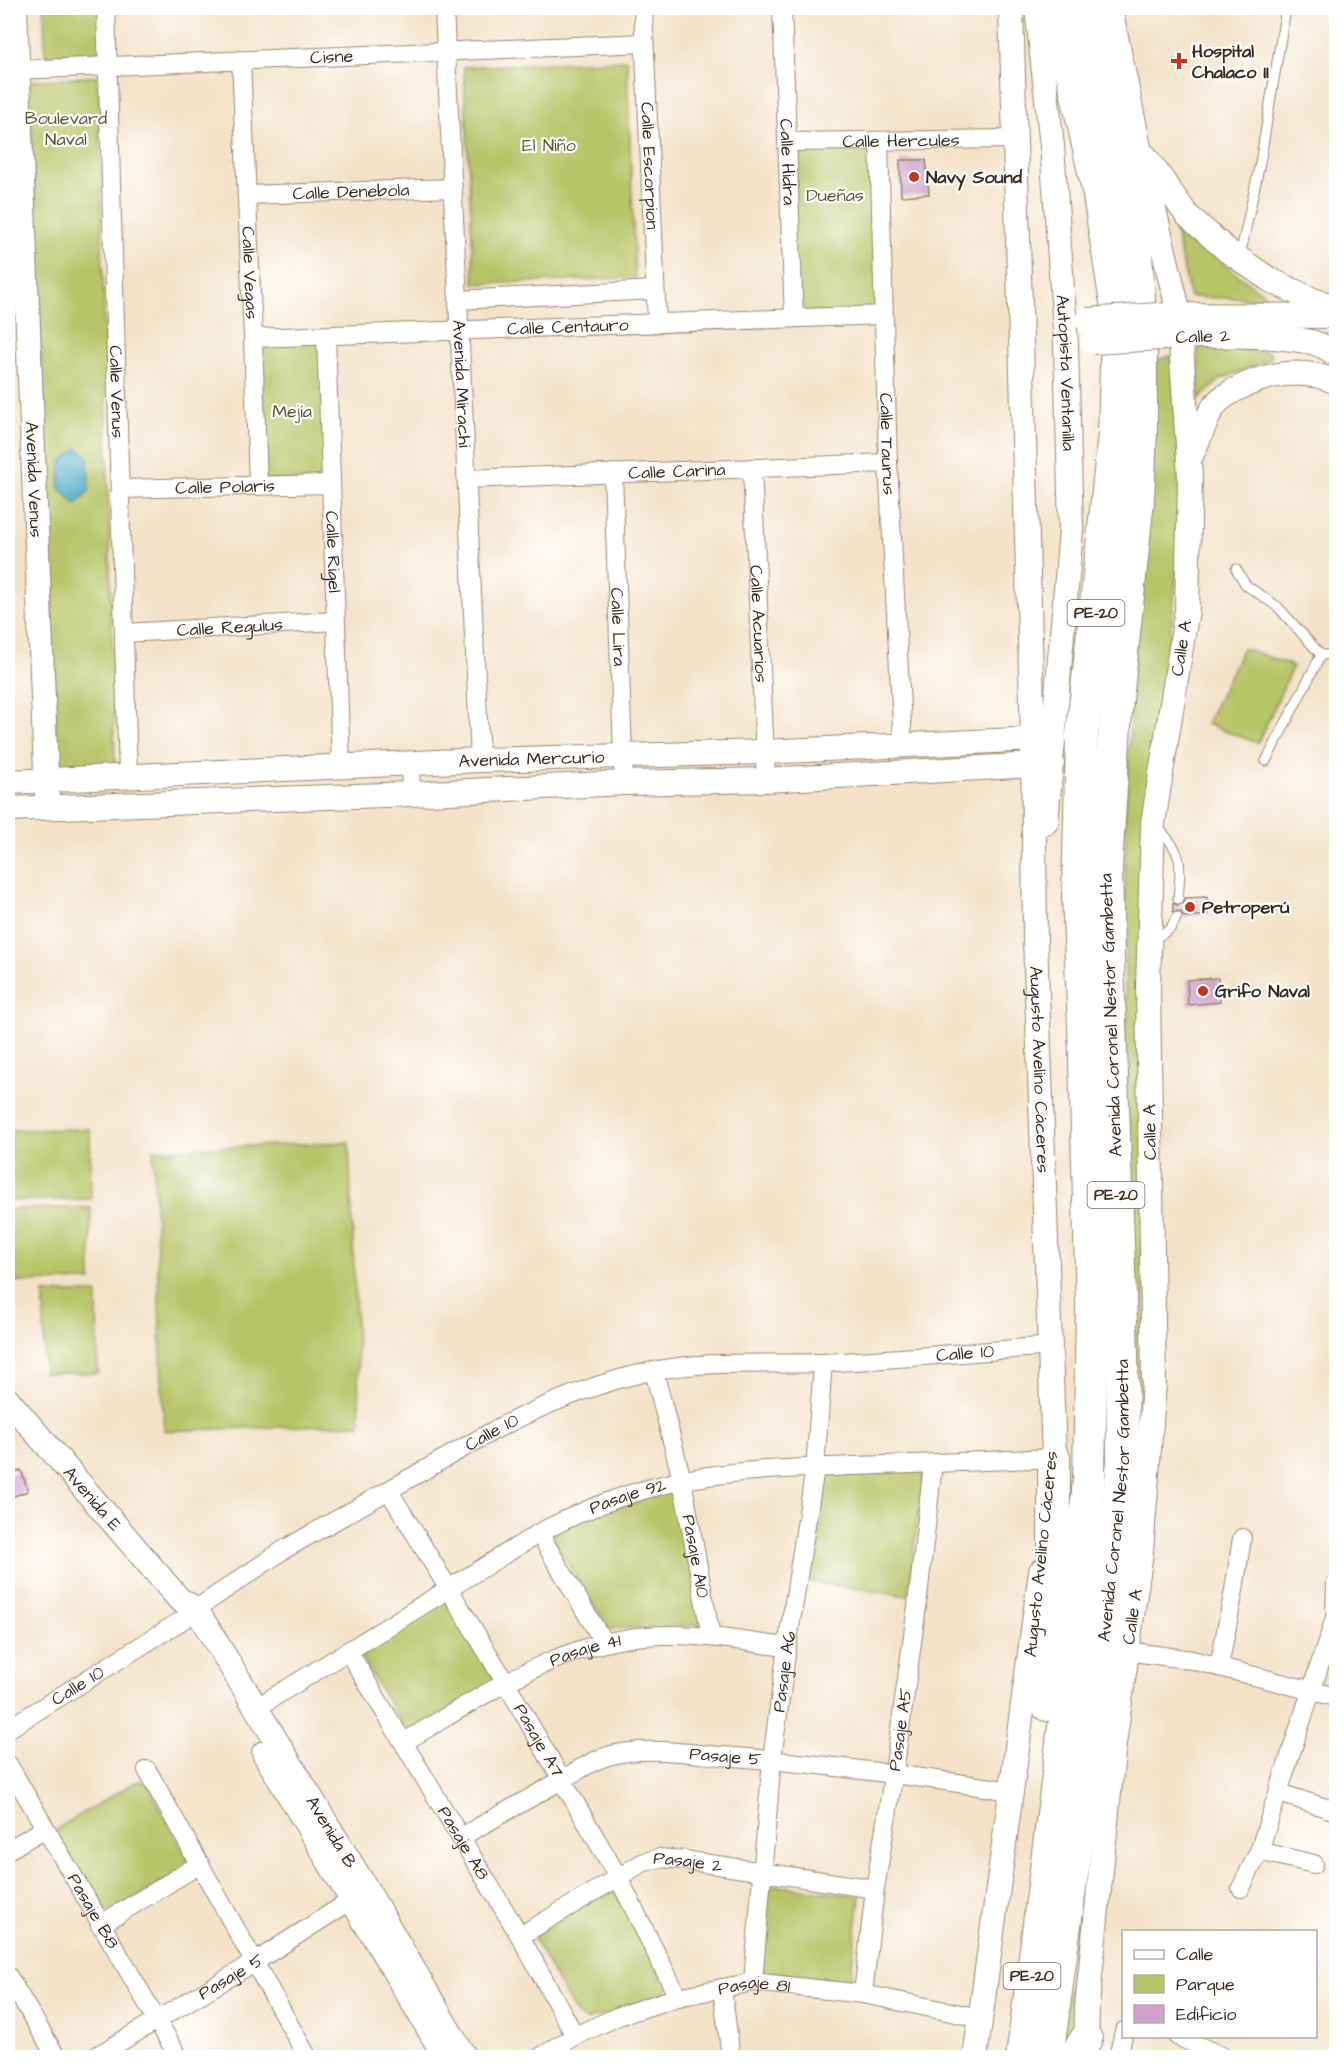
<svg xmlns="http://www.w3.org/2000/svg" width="1344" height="2065" font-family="'Architects Daughter',sans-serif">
<rect width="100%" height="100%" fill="#fff"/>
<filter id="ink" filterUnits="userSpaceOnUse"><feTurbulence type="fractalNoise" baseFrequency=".0167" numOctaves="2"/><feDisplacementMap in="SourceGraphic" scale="12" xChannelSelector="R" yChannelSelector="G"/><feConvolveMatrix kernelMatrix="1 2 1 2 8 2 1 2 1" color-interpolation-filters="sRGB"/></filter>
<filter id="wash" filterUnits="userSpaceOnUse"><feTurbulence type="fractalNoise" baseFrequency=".008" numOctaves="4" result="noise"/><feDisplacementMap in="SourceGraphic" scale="24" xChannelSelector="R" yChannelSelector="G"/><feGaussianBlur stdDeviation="1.35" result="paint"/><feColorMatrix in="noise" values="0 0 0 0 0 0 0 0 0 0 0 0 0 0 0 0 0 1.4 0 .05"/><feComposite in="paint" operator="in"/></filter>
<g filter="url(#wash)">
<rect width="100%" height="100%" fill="#f3e2c7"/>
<!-- green -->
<path fill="#b7c567" stroke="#797842" stroke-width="1.5" d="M44 8H102L104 53 45 55Z
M627 60 635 278 474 284 464 67Z
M98 76 115 766 57 768 30 81Z
M879 145 884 315 794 311 788 149Z
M1172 217 1208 253 1265 295 1264 299 1190 297Z
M322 340 326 480H261L258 342Z
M1198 349H1235L1269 352 1271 359 1221 379 1199 399Z
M1171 356 1179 449V552L1171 628 1152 752 1144 827 1145 1375 1105 1757 1079 1935 1077 2017 1060 2052 1115 1644 1125 1022V826L1131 702 1156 360Z
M1243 648 1293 666 1258 743 1206 724Z
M90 1129 91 1199 8 1201V1130Z
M349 1142 360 1424 164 1431 153 1150Z
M91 1208V1281L8 1282V1209Z
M44 1293H97L98 1373H44Z
M925 1468 908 1596 805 1581 822 1471Z
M675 1487 704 1625 608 1629 553 1539 552 1534 554 1529Z
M446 1599 496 1680 414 1730 403 1726 361 1657 364 1647Z
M140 1781 147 1783 191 1866 112 1911H102L55 1836 58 1828 133 1783Z
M769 1885 860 1896 850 1982 759 1971Z
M608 1892 616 1893 667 1987 665 1994 586 2021 576 2014 534 1939 536 1933Z"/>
<!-- water -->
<path fill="#44a7c4" stroke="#406871" stroke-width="1.5" d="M78 448 88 457 89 491 76 505 59 488 61 462Z"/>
<g id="blocks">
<!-- building -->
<path fill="#cfa2cb" d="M900 160H926L929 194 901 196Z
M1207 897 1208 915 1184 917 1180 911 1173 912V903L1178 906 1183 903 1185 898Z
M1218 978 1220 1002 1188 1005 1187 980Z
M21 1470 28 1491 8 1498V1475Z"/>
</g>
</g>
<g filter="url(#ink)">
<use href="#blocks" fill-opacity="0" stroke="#978672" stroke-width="1.5"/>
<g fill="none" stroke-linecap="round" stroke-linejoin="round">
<defs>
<path id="service" d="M1240 256 1260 163 1286 8
M1236 569 1246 585 1278 607 1321 655 1336 654
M1266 761 1321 655
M1156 826C1184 853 1181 862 1178 899
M1153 940 1170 929 1177 917"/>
<g id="minor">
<path id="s1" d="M106 8 128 777"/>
<path id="s2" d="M444 8 480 760"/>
<path id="s3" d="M643 8 657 323"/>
<path id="s4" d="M782 8 794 318"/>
<path id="s5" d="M241 60 253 338 258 486"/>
<path id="s6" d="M18 70 644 43"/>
<path id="s7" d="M879 141 888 463 903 745"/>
<path id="s8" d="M787 142 1014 139"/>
<path id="s9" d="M247 195 453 188"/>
<path d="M458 300 655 290"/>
<path id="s10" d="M326 336 341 767"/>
<path id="s11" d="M253 338 884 315"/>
<path id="s12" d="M752 468 766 780"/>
<path id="s13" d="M613 473 624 783"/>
<path id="s14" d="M467 479 888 463"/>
<path id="s15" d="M120 489 331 484"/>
<path id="s16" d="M124 633 336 621"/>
<path d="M410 764 411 794"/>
<path id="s17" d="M654 1371 682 1480 711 1637"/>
<path id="s18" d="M389 1491 506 1683 618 1877 678 1997"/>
<path d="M539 1533 604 1643"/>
<path id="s19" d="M348 1651 520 1936 575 2036"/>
<path d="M1127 1651 1192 1660 1336 1697"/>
<path d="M1219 1667 1234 1590 1242 1538"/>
<path id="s20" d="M256 1708 539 1533C584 1509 630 1491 680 1481 736 1469 796 1469 853 1466 920 1464 987 1461 1054 1458"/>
<path id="s21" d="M8 1729 184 1619 196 1609 285 1549 500 1427C548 1403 600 1381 653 1371 708 1360 766 1365 822 1363 898 1359 974 1352 1050 1346"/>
<path id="s22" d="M404 1742C485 1695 566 1637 663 1635 704 1634 746 1642 787 1647"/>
<path id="s23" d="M8 1764 179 2058"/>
<path d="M147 1770 308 2058"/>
<path d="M1279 1793 1336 1811"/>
<path id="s24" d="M461 1837C494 1818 527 1800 560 1781 576 1772 590 1761 608 1756 644 1746 685 1753 721 1756 819 1763 915 1776 1011 1791"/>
<path d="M8 1850 44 1829"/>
<path d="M1259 1851 1314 1864"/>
<path d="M1241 1888 1259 1851 1335 1618 1336 1582"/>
<path d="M100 1925 200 1864"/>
<path id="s25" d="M520 1936 642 1863 659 1858 684 1860 875 1889"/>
<path d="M8 1976 57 2058"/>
<path id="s26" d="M753 1982 772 1759 787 1647 815 1468 823 1363"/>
<path d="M722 1988 731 2058"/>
<path id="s27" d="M863 1994 875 1889 894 1772 917 1606 933 1464"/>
<path d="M1177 2036 1226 2058"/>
<path id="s28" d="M93 2058 255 1962 361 1894"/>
<path id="s29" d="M539 2058 575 2036 619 2016 678 1997 753 1982 863 1994 980 2018"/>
<path d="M1118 2058 1124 2031"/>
</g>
<g id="tertiary">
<path id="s30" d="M15 8 47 796"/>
<path id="s31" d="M1011 8 1033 738 1035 939 1054 1458 1052 1474"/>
<path id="s32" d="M1037 8 1052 146 1066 344 1071 530 1046 822"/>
<path d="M1145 156 1187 215 1228 251 1270 280 1313 300 1336 307"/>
<path d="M1165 315 1336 316"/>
<path id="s33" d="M1165 338C1210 335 1267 333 1311 342 1320 344 1329 349 1336 354"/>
<path d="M1191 456C1199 440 1205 419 1215 405 1220 398 1227 395 1233 391 1265 373 1303 367 1336 382"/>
<path id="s34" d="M8 782 480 760 764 752 1054 738"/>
<path d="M8 809 411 794 624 783 766 780 1052 764"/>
<path id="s35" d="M8 1400 179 1599 196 1609 367 1890 465 2058"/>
<path d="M264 1753 446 2058"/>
<path id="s36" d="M1086 2055 1087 2006 1114 1744 1141 1552 1154 1384 1148 987 1153 823 1187 610 1190 477 1179 314 1139 147 1110 8"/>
<path d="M975 2058 1041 1571"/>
</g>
<g id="trunk">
<path d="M1047 1705 1054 1576V1458"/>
<path d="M1022 2058 1072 1664 1089 1479 1092 1305 1084 1026 1078 896 1082 735 1114 434 1117 331 1116 303 1099 195 1058 8"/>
<path id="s37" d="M1047 2058 1104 1638 1123 1462 1122 1351 1109 995 1106 866 1116 710 1138 500 1141 432V329L1133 207 1109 125 1088 8"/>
<path d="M1074 2058 1086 2039"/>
</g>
</defs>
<!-- service casing -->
<use href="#service" stroke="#978672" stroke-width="11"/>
<!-- minor casing -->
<use href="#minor" stroke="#978672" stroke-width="20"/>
<!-- tertiary casing -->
<use href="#tertiary" stroke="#978672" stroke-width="26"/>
<!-- trunk casing -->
<use href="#trunk" stroke="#978672" stroke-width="34"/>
<!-- service -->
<use href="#service" stroke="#fff" stroke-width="9"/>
<!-- minor -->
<use href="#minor" stroke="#fff" stroke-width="18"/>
<!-- tertiary -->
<use href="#tertiary" stroke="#fff" stroke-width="24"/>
<!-- trunk -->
<use href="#trunk" stroke="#fff" stroke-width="32"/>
<defs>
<path id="tertiary-bridge" d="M1087 320 1157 315
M1093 342 1161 338"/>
</defs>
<!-- tertiary-bridge casing -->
<use href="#tertiary-bridge" stroke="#978672" stroke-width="26" stroke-linecap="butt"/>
<!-- tertiary-bridge -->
<use href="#tertiary-bridge" stroke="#fff" stroke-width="24"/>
</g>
</g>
<!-- markers -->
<g fill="#c8321e" stroke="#fff" stroke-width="2">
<path d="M1176 52h6v6h6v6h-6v6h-6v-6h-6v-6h6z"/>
<circle cx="914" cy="177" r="6"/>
<circle cx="1190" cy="907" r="6"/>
<circle cx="1203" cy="991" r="6"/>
</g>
<g text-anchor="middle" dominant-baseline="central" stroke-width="4.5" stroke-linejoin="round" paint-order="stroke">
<!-- shield labels -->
<g fill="#fff" stroke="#766a62" stroke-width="1.5">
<rect x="1067.5" y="600" width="57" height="26" rx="4.5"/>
<rect x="1087.5" y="1182" width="57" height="26" rx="4.5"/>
<rect x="1003.5" y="1963" width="57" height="26" rx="4.5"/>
</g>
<g font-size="16" font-weight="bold" fill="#3b2a1e">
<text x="1096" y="613">PE-20</text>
<text x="1116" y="1195">PE-20</text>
<text x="1032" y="1976">PE-20</text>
</g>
<!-- poi labels -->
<g font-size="18" font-weight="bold" fill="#3b2a1e" stroke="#fff" text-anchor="start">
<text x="1192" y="51">Hospital<tspan x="1192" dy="21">Chalaco II</tspan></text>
<text x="926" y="177">Navy Sound</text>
<text x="1202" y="907">Petroperú</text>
<text x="1215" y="991">Grifo Naval</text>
</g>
<!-- street labels -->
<g font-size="18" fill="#3b2a1e" stroke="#fff">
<text stroke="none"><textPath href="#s6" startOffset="314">Cisne</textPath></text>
<text stroke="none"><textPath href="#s8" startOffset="114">Calle Hercules</textPath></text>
<text stroke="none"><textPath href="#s4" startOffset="154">Calle Hidra</textPath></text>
<text stroke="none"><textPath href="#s3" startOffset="158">Calle Escorpion</textPath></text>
<text stroke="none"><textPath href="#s9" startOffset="104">Calle Denebola</textPath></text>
<text stroke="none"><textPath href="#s5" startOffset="213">Calle Vegas</textPath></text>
<text stroke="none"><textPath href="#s11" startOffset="315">Calle Centauro</textPath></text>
<text stroke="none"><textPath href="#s33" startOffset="38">Calle 2</textPath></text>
<text stroke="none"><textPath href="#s32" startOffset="366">Autopista Ventanilla</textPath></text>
<text stroke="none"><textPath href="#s2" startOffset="376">Avenida Mirachi</textPath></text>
<text stroke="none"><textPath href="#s1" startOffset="384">Calle Venus</textPath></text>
<text stroke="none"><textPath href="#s7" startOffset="303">Calle Taurus</textPath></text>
<text stroke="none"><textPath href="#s14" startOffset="210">Calle Carina</textPath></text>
<text stroke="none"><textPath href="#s30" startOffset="472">Avenida Venus</textPath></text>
<text stroke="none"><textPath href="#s15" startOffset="105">Calle Polaris</textPath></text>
<text stroke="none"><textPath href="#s10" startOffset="216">Calle Rigel</textPath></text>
<text stroke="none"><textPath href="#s12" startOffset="156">Calle Acuarios</textPath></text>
<text stroke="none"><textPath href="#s16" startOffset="106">Calle Regulus</textPath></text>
<text stroke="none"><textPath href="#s13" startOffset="154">Calle Lira</textPath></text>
<text stroke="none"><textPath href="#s36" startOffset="1413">Calle A</textPath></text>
<text stroke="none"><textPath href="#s34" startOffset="524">Avenida Mercurio</textPath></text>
<text transform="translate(1111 1015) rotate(-92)">Avenida Coronel Nestor Gambetta</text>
<text stroke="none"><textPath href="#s31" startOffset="1062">Augusto Avelino Cáceres</textPath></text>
<text transform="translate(1150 1132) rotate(-91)">Calle A</text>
<text stroke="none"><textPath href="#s21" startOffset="1054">Calle 10</textPath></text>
<text stroke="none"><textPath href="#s21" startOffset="568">Calle 10</textPath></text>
<text stroke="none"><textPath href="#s20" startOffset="429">Pasaje 92</textPath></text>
<text stroke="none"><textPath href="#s35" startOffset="130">Avenida E</textPath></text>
<text stroke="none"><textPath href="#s37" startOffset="562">Avenida Coronel Nestor Gambetta</textPath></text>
<text transform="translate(1041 1554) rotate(-84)">Augusto Avelino Cáceres</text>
<text stroke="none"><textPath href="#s17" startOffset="190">Pasaje A10</textPath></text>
<text stroke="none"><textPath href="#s36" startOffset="441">Calle A</textPath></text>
<text stroke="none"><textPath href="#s22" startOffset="204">Pasaje 41</textPath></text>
<text stroke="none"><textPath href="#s26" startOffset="312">Pasaje A6</textPath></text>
<text stroke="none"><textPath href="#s21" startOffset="82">Calle 10</textPath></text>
<text stroke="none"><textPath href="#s27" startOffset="267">Pasaje A5</textPath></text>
<text stroke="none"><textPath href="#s18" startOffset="291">Pasaje A7</textPath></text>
<text stroke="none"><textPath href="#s24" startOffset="286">Pasaje 5</textPath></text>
<text stroke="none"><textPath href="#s35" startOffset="543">Avenida B</textPath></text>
<text stroke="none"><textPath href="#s19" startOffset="224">Pasaje A8</textPath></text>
<text stroke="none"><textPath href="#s25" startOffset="189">Pasaje 2</textPath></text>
<text stroke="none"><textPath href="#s23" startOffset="170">Pasaje B8</textPath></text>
<text stroke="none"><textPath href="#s28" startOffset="160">Pasaje 5</textPath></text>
<text stroke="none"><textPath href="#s29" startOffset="230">Pasaje 81</textPath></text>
</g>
<!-- park labels -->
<g font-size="18" fill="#605834" stroke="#fff">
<text x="66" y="118">Boulevard<tspan x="66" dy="21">Naval</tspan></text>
<text x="549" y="145">El Niño</text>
<text x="835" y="195">Dueñas</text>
<text x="292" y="411">Mejía</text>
</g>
</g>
<!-- margin -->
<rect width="1344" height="2065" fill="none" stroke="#fff" stroke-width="30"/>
<!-- legend -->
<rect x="1122" y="1930" width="195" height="108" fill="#ffffff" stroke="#b1aaa5" stroke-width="1.5"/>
<rect x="1134" y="1950" width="30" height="9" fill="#ffffff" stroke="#b1aaa5" stroke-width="1.5"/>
<text x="1176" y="1960" font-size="18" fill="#3b2a1e">Calle</text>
<rect x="1134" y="1975" width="30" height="18" fill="#b7c567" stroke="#b1aaa5" stroke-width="1.5"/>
<text x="1176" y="1990" font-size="18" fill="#3b2a1e">Parque</text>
<rect x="1134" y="2005" width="30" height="18" fill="#cfa2cb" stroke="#b1aaa5" stroke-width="1.5"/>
<text x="1176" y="2020" font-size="18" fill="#3b2a1e">Edificio</text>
</svg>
